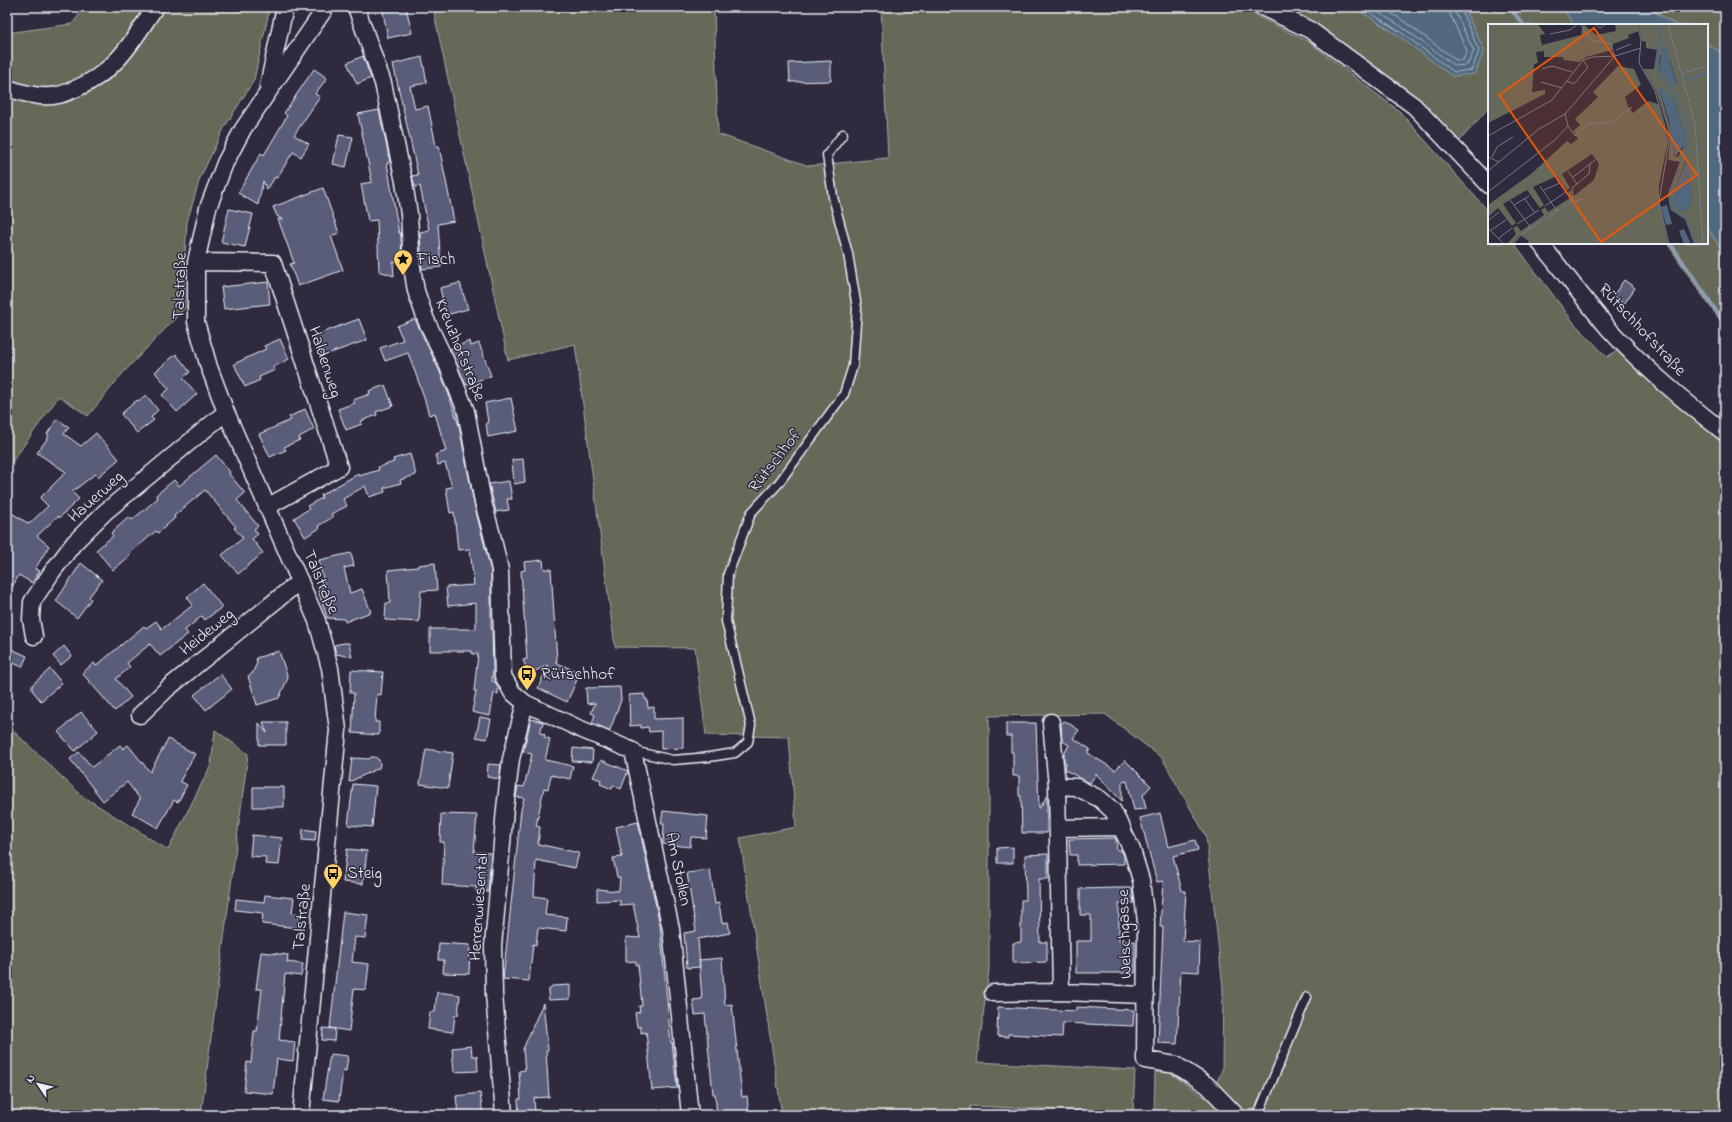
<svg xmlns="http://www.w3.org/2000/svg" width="1732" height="1122" font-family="'Indie Flower',sans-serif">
<rect width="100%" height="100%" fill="#2f2a3d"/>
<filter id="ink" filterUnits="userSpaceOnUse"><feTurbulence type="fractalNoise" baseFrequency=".025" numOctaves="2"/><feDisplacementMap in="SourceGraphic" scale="8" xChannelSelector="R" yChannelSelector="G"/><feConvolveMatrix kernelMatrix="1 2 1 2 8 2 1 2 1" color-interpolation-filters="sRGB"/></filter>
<g filter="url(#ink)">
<!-- green -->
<path fill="#666859" stroke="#a7aca8" d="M85 7H270L254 80 224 128 200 178 187 222 184 269 185 308 123 373 88 416 59 396 7 469V33L72 24Z
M448 7H714L718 134 809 166 888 158 881 7H1239L1309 42 1399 111 1489 212V243H1514L1574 323 1607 357 1621 348 1641 371 1679 407 1725 442V1115H1154L1155 1072 1170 1073 1209 1100 1222 1070 1223 987 1206 836 1162 758 1105 714 989 716V970L977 1062 1135 1070 1133 1113 970 1106 968 1115H782L740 838 796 827 789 737 706 735 695 648 615 647 575 344 508 360 434 13Z
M1278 7H1354L1396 34 1484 50 1463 7H1562L1574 25H1489V107L1458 143 1421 100 1314 24Z
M1646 7H1725V55L1707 44V25H1676Z
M1707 227 1725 255V327L1697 288 1667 243H1707Z
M7 725 81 795 168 850 211 765 215 730 248 754 201 1115H7Z"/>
<!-- water -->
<path fill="#51677d" stroke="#8d9eae" d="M1354 7H1463L1484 50 1475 74 1452 76 1396 34Z
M1562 7H1646L1676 25H1574Z
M1707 44 1725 55V255L1707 227Z"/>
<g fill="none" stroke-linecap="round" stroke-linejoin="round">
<!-- shore -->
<path stroke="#acbac7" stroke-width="1" d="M1361 7 1399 31 1454 72 1472 70 1479 51 1460 7
M1370 7 1402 27 1455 66 1467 65 1474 51 1455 12V7
M1382 7 1405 22 1456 60H1463L1467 51 1450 14 1449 7"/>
<!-- stream -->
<path stroke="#8d9eae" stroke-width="4" d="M1509 7 1524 25
M1670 243 1725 324"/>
</g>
<!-- building -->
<path fill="#5a5d7a" stroke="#e8f1f8" d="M382 7H406L412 33 388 38Z
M363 56 371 78 357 84 347 63Z
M422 57 427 83 410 86 415 109 428 106 436 146H439L454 221 438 224 441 267 422 269 420 232 429 230 420 186 415 187 412 176 418 175 393 64Z
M831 61V81L790 82 789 63Z
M314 69 327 78 315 94 320 97 294 135 309 144 301 157 293 152 277 178 275 177 267 190 263 181 258 205 238 193 261 153 264 155 287 116 284 113Z
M379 110 390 162 387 163 399 233H401L402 262H393L394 276 379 271 377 220 368 221 361 184 372 182 358 114Z
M339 135 353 137 346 167 333 164Z
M323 188 339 233 331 236 343 270 298 286 290 264 294 263 278 219 283 220 277 216 273 207Z
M229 209 253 214 245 247 221 242Z
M1624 280 1635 288 1624 304 1613 296Z
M268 282 270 304 224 309 221 287Z
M460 283 468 309 446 315 440 288Z
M359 319 367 340 322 356 315 335Z
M415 319 439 370 449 395 459 426 474 504 491 571V629H492L493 670 492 681 495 682 498 687V694L494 693 490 716 472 712 476 691H474L478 654H472V651H430V629H476V603L448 606 446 587 474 585 470 549 458 550 454 512 450 513 446 488 452 487 445 463 438 465 435 455 446 451 435 413 429 415 423 394 408 353 385 361 380 348 403 340 397 326Z
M280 339 289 359 273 367 275 370 259 377 260 380 245 387 234 364 266 349 264 346Z
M470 341 471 346 479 343 491 376 466 385 450 349Z
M176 354 190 372 183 378 197 394 177 412 162 395 169 389 155 372Z
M385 385 393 406 376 412 377 415 361 421 362 424 346 430 338 409 355 403 353 400 370 394 369 391Z
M146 395 158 410 151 417 154 420 137 433 121 414 137 400 138 401Z
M511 398 518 431 488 437 486 423 488 422 485 403Z
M305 409 314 429 299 437 300 440 284 447 286 450 270 457 259 434 291 420 289 417Z
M57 419 69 427 64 434 81 446 96 433 119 459 98 477 95 474 72 492 79 499 59 518 58 516 37 536 49 546 35 569 40 571 32 583 19 575 7 596V510L29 524 48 506 40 498 66 472 37 453 49 436 47 434Z
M410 454 416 475 400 480 401 483 384 488 385 492 369 497 365 486 343 499 347 506 331 514 333 517 318 526 320 528 305 537 294 518 309 509 307 506 322 498 321 495 358 474 359 476 379 470 378 467 394 462 393 459Z
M216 455 230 472 229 474 245 493 237 500 258 526 254 529 258 534 252 539 263 553 238 574 222 555 243 538 234 528 236 527 205 490 174 516 175 518 158 533 156 531 129 554 130 556 113 570 96 550 113 536 111 533 129 517 132 520 158 498 156 495 174 480 179 486Z
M523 459 525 482 514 484 512 460Z
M509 481 512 499H507L509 510 496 512 489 484Z
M351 553 354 566 344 568 350 593 362 589 371 612 345 622 344 619 327 618 317 587 325 588 319 560Z
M543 560 544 569H551L557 661 555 662 580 673 567 702 538 688 548 665 529 674 523 660 527 659 521 571 525 570 524 562Z
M81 563 102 580 89 597 91 599 77 618 56 601Z
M435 563 437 590 421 591 419 622 385 620 386 603H390L388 570 418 567V565Z
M203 583 222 607 205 620 202 616 185 630 188 634 160 656 150 644 127 663 130 667 116 679 131 697 115 711 82 673 94 663 96 666 144 626 146 628 156 621 162 629 193 605 187 597Z
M344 643H349L352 657 336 654 334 645Z
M64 646 72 656 61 665 53 656Z
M7 647 27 656 22 667 7 660Z
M279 651 288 678 279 698 257 705 248 676 252 674 257 663 256 658Z
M50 669 62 683 41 701 32 690V685Z
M351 670 383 672 381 695 377 694 375 722H379V735L352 733 354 693H350Z
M220 674 232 689 206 710 194 695Z
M620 687 621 700 610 730 592 723 595 715 591 713 595 703 587 704 586 688Z
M644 694 645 699H647L648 708 654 707V719L683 718V748L661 749V731L649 732 648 727 641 728V725L630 726 629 695Z
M81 712 98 731 75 751 58 732Z
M480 717 491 719 487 739 476 737Z
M531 719 543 722 540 733 545 734 544 737 550 739 545 760 573 766 570 779 551 775 548 789 544 788 536 826 540 827 538 844 579 853 575 868 536 860 534 896 547 898 545 915 567 917 566 931 538 928 536 945 533 944 529 981 503 979 521 810 524 798 516 797 518 786 524 787 532 754 523 752Z
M1065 721 1079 730 1073 738 1090 749 1088 753 1115 770 1125 760 1151 786 1143 795 1146 809 1134 810 1127 781 1122 782V801L1096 774 1090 783 1065 770 1066 763 1064 762V754L1069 745 1062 741 1061 723Z
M263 722H286V745H259V723L267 733Z
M1006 723H1036L1039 809 1047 796V833H1022L1021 796H1019V776H1013V752H1011V736H1006Z
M168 739 195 754 180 781 187 785 178 802 174 800 158 828 132 813 140 799 127 782 103 801 70 759 79 752 92 767 120 745 123 749 128 745 150 772Z
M573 748 593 750 592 762 572 761Z
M426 749 453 753 448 788 420 784Z
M371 757H375L379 760 380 764 379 768 349 782 352 758 369 759Z
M601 760 628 771 621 789 613 785 612 789 600 784 601 780 593 777Z
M488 764 501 765 499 779 487 777Z
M353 784 376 786 372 827 348 825Z
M253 787H284V807H253Z
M663 811 708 816 706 838 691 837 690 847 663 844 664 824H661Z
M1160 813 1168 847 1195 840 1198 850 1173 856 1182 891H1186L1183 941 1200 942 1199 972 1181 971 1177 1044 1158 1043 1163 927H1160L1163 881 1157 882 1140 818Z
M441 814 477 815 474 852 491 853 488 892H476V887L442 885 444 842H440Z
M638 822 660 925 671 1043 672 1042 677 1088 652 1090 646 1032 641 1033V1027H637L635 1013 640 1012 639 1006H642L638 965H636V961L626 962V937L640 938 633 904 620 905V900L597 901V889L618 891 619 889 620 878 617 877 613 858 622 857 616 827Z
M303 829 316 831 315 841 302 840Z
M252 835 282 838 279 865 265 864 266 857 250 856Z
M1116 838 1117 850H1121L1124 856V864L1077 865V855H1070L1069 839Z
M1013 847V863H997V848Z
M347 849 367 851 363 884 343 882Z
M1048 854V879H1039L1040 942H1047V962L1013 963V943L1021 942V900H1026L1025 855Z
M710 870 715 904 719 903 722 923 728 922 730 933 698 939 700 967 687 968 684 933 696 931 687 873Z
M1115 888H1132L1134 903H1119V941H1135V973H1076V941H1091V915H1080V889Z
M265 895 294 898 292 913 299 914 298 928 262 924 263 913 235 910 236 899 264 902Z
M343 912 368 915 365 938 355 937 352 962 369 964 366 990 354 989 349 1031 330 1028Z
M439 943 470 945 469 974 443 973 444 960H438Z
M261 952 288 955 287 962 303 964 301 976 285 974 279 1040 295 1042 293 1061 277 1059 273 1094 244 1091 247 1062 251 1063 254 1031H257L262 989H256Z
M722 958 725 1005 732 1004 742 1097 747 1096 749 1115H717L715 1094H713L705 1014 695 1015 693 1000 702 999 699 960Z
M570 985V999L549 1000 548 991 552 986Z
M437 992 460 995 458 1015H455L453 1032 428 1029 430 1012H435Z
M543 1003 548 1050 546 1051 549 1097 534 1098 535 1115H519L518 1099H521L519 1071 525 1070 523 1049Z
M998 1007 1076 1011V1007L1134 1010 1133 1026 1063 1023 1062 1037 1008 1034V1037L997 1036Z
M323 1028 335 1029 334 1041 322 1040Z
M471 1046 472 1056H477L478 1071 454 1072 452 1048Z
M330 1054 348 1056 346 1071 343 1070 339 1101 323 1099Z
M480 1093 483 1115H458L456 1096Z"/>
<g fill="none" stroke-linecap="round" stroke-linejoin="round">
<defs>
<path id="lane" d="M633 751 673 760 709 757 735 753 748 742 751 725 726 621 728 574 751 513 778 484 844 394 853 366 857 308 848 254 833 197 827 155 843 134
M1258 1115 1307 997"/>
<path id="street" d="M356 7 383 83 404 182 409 214 412 267 416 291 426 320 448 366 466 411 483 502 492 535 500 570 503 676 512 692 525 703 578 728 633 751 671 929 690 1115
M1262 7 1310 30 1414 106 1489 185
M268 86 285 7
M7 88C23 93 42 99 58 95 64 94 70 91 75 89 116 72 132 42 155 7
M1540 243C1563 271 1585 301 1609 329 1644 368 1684 401 1725 433
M196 262 273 263 339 467 267 507
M34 636 31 619 32 602 52 572 74 543 105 512 226 412
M140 715 168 688 300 581
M1051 722 1057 786 1061 992
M1057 786 1076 787 1100 799 1113 811 1132 850 1141 880 1146 922 1145 1060 1176 1065 1207 1085 1236 1115
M1058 828 1122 827
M993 993 1061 992 1146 995
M301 1115 338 730 330 668 317 621 226 412 209 367 196 322V262L208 208 225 163 243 129 326 7
M504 1115 494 994 493 946 505 809 511 759 525 703"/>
</defs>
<!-- lane casing -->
<use href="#lane" stroke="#e8f1f8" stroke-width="11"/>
<!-- street casing -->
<use href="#street" stroke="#e8f1f8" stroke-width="19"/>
<!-- lane -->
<use href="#lane" stroke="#2f2a3d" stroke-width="8"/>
<!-- street -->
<use href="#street" stroke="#2f2a3d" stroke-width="16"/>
<!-- rail -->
<path stroke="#e8f1f8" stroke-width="3" stroke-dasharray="6 3" stroke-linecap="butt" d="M1715 7 1725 13"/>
</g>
</g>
<!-- icons -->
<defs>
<symbol id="sight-pin" viewBox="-11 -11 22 30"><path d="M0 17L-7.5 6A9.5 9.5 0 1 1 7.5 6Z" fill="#ffd166" stroke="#2f2a3d"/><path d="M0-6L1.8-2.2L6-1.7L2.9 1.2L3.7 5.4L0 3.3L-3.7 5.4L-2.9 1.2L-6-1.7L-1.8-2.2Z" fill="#111"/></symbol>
<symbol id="bus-pin" viewBox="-11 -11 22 30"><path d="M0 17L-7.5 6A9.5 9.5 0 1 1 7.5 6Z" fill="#ffd166" stroke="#2f2a3d"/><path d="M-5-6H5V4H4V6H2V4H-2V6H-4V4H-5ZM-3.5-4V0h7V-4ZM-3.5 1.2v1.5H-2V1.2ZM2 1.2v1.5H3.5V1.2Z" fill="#111"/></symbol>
</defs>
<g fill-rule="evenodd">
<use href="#sight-pin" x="392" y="248" width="22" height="30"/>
<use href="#bus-pin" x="516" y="663" width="22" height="30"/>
<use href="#bus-pin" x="322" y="862" width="22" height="30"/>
</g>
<g text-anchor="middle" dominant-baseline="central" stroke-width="3" stroke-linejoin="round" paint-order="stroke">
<!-- poi labels -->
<g font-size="17" fill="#e8f1f8" stroke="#2f2a3d" text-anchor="start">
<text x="417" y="259">Fisch</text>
<text x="541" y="674">Rütschhof</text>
<text x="347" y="873">Steig</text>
</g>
<!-- street labels -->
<g font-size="17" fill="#e8f1f8" stroke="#2f2a3d">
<text transform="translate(180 286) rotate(-88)">Talstraße</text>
<text transform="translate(1642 330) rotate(47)">Rütschhofstraße</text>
<text transform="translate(460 350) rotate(68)">Kreuzhofstraße</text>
<text transform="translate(325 362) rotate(72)">Haldenweg</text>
<text transform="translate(775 461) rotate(-52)">Rütschhof</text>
<text transform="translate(96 497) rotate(-42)">Hauerweg</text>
<text transform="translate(321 582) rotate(67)">Talstraße</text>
<text transform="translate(207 632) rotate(-39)">Heideweg</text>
<text transform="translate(678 869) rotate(78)">Am Stollen</text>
<text transform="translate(479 907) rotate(-86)">Herrenwiesental</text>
<text transform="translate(302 917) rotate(-84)">Talstraße</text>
<text transform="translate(1125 934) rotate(-92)">Welschgasse</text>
</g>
</g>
<!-- overview -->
<g transform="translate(1488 24)">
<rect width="220" height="220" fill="#2f2a3d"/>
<path d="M0 0H50L57 10 52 11 54 21 93 11 95 0 108 11 128 7 127 0H148L151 7 140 11 141 14 125 20 124 26 98 33 91 38 76 36 75 33H56V27L48 28 50 39 46 40 44 68 57 66V70L0 99ZM150 0H220V220H206L198 195 183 185 180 170 193 138 180 136 182 117 179 102 168 67 155 45H166L169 26 158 24V18L154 17ZM172 31 182 35 189 60 171 46ZM171 65 186 76 197 112 196 121 190 133 186 132 185 113ZM199 134 204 178 197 187 186 167ZM130 42 146 45 153 61 137 73 140 82 145 89 160 77 170 80 180 117 171 161V178L180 220H38L41 217 32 211 24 220H19L28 210 25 204 29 202 33 207 56 191 53 186 57 183 60 188 82 174 80 168 83 166 84 172 87 171 106 156 111 140 104 130 74 150 82 164 79 166 69 152 45 163 56 181 52 184 39 166 15 180 28 199 24 202 10 184 0 193V181L43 150 79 117 83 120 90 115 85 107 92 101 87 95 110 73 105 68Z" fill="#666859" fill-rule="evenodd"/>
<path d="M177 18 189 61 186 64 171 46 174 23ZM173 63 186 76 197 112 196 121 187 133 181 96 171 65ZM200 133 204 178 199 185 194 188 186 182V167ZM179 181 184 200 178 201 173 183ZM196 205 203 220H196L191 207Z" fill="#51677d"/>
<path fill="none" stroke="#51677d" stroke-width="2" d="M171 0 172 14 167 45 188 72 202 113 181 170 183 185 198 195 207 220M198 56 220 49"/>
<path fill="none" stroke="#797a88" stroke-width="1" d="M107 0 112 4 118 0M149 0 153 16 151 39 167 67 181 117 171 178 181 220M180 0 207 100 215 220M62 10 82 6 90 0M128 26 143 20M54 45 64 42 84 48M194 49 220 42M79 57 86 60 100 43 95 36M53 58 74 64M77 90 127 32 153 24M80 102 87 112 100 100 125 98 144 83M0 112 64 76 95 36 105 33 127 32 122 19 104 17 92 0M0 133 11 138M4 133 9 123 25 113M0 147 51 105 77 90M80 147 89 160M85 153 107 136M52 162 69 187M56 166 72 159M0 168 67 116 80 102 77 90M37 175 47 189M22 176 43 204M83 178 99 174M26 181 41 172M57 182 78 168M0 197 11 188M29 200 51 186M0 204 16 220M3 206 18 196M11 214 24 204M25 220 34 210 83 178 85 171 84 164 101 150 102 140"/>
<path fill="#e8590c" fill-opacity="0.15" stroke="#e8590c" stroke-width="2" d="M106 4 209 151 113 218 11 71Z"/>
<rect width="220" height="220" fill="none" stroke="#e8f1f8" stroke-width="2"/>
</g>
<!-- margin -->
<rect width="1732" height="1122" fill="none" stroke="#2f2a3d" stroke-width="24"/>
<rect x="12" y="12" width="1708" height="1098" fill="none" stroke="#e8f1f8" stroke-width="1.5" filter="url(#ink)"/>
<!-- north arrow -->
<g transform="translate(38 1084) rotate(305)" stroke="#2f2a3d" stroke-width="3" paint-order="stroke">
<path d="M0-3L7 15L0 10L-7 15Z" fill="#e8f1f8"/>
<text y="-6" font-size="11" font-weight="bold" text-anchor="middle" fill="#e8f1f8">N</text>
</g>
</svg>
